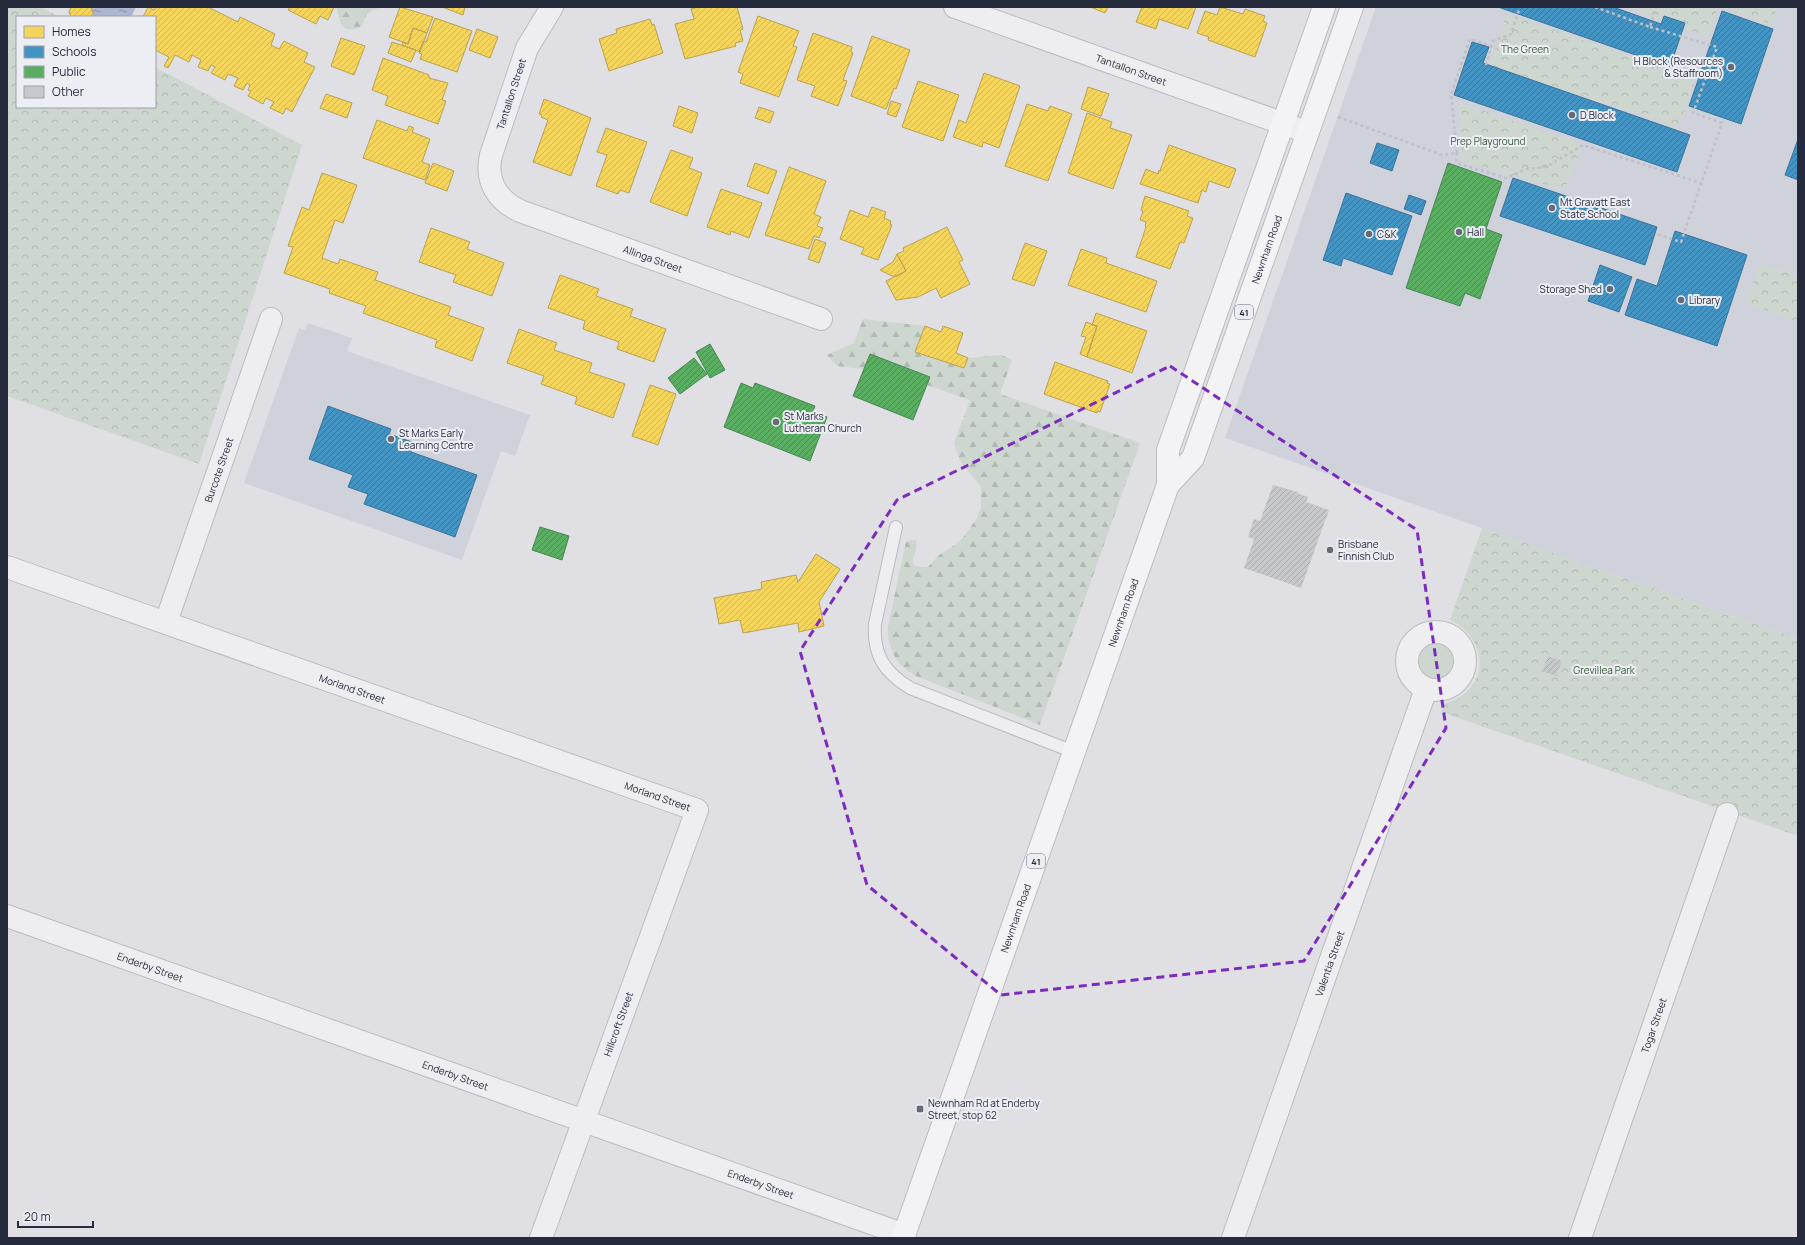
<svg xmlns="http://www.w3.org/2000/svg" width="1805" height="1245" font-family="Manrope,sans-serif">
<defs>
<pattern id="forest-firs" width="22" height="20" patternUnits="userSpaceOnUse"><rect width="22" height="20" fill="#cdd7cf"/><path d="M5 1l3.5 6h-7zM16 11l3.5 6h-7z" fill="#b0b9b3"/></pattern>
<pattern id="park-crowns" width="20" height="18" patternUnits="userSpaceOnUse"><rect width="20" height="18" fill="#cdd7cf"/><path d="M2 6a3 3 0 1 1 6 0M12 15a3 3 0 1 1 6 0" fill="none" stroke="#b0b9b3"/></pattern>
<pattern id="water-ripples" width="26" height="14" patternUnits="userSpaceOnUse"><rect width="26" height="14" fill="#acb6d0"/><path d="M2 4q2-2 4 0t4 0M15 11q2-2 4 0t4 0" fill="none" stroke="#8c94aa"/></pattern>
<pattern id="homes-hatch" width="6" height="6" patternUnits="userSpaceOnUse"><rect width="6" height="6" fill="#f6d55c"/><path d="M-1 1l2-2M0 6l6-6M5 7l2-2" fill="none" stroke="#d3b751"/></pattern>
<pattern id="schools-hatch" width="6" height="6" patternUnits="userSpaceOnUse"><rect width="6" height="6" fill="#4393c3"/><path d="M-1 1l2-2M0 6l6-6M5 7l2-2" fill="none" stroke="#3878a0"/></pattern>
<pattern id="public-hatch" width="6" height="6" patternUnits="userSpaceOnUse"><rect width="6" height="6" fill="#5aae61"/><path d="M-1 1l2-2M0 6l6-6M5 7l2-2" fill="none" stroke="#4a8e51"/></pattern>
<pattern id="building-hatch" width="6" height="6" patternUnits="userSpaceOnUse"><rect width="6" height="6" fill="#c7c8cc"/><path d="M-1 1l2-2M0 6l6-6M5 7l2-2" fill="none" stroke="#abacb0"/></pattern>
</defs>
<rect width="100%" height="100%" fill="#dfdfe4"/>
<!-- built -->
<path fill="#d0d2db" d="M1376 7H1798V639L1225 438Z
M308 323 352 338 347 351 530 415 515 456 501 451 462 560 244 483 299 328 305 330Z"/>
<!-- grass -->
<path fill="#cdd7cf" d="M1418 661a18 18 0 1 1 36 0a18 18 0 1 1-36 0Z"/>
<!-- forest -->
<path fill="url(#forest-firs)" d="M336 7H381L367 13C361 27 362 31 346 29L341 24Z
M863 319 925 326 915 352 964 368 968 358 1002 355 1012 360 1000 394 1140 443 1040 725 916 676C896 665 887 649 888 626L906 542 911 540H916C920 554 900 568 928 567L939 555 958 543 965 535 977 518 981 508V487L960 461 954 443 970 400 927 385 930 377 870 354 864 369 837 366 827 355 854 343Z"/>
<!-- park -->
<path fill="url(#park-crowns)" d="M7 7H41L60 17H17V107H155V67L302 145 199 464 7 396Z
M1625 7H1718L1708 37Z
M1720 7H1777L1771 24Z
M1506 14 1696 78 1678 127 1490 66Z
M1458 102 1583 145 1564 190 1462 161Z
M1761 263 1798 276V322L1746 303Z
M1482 528 1798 639V836L1441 712 1444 704C1489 691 1492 641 1450 620Z"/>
<!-- water -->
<path fill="url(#water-ripples)" d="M92 7H136L131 17H93Z"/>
<!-- homes -->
<path fill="url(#homes-hatch)" stroke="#b8a253" d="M71 7H91L93 13 91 17H71L69 12Z
M148 7 154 10 156 7H208L238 22 240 17 275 34 271 45 279 49 284 41 308 53 304 62 315 67 292 112 286 108 283 114 270 108 274 102 266 98 263 104 248 96 251 91 248 90 250 85 247 83 243 90 234 86 238 78 228 74 225 80 211 73 215 67 211 65 208 71 198 67 201 60 192 55 189 62 175 55 168 68 164 66 169 57 155 50V17H143Z
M290 7H334L328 20 320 16 316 24 288 10Z
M400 7 433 17 427 33 413 28 408 44 389 37Z
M442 7H465L463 15Z
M699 7H737L743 29 740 30 743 41 735 43 736 46 685 59 675 24 694 19 691 9Z
M1090 7H1108L1105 13Z
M1142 7H1196L1188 29 1159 19 1156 29 1136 22Z
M1220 7 1243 14 1245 9 1265 16 1263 21 1267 23 1255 57 1208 40 1209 37 1197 33 1205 11 1217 15Z
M758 16 799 31 793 46 797 47 779 97 740 83 743 74 738 72Z
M435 18 472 31 457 72 420 59 422 54 419 53 423 41 426 42Z
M650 19 652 25 654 24 663 53 609 71 599 39 617 33 616 29Z
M413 28 427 33 420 52 402 45 403 42 408 44Z
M477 29 498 37 490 58 469 50Z
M813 33 852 47 851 52 853 53 843 80 847 81 838 106 811 96 815 86 797 80Z
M872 36 910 50 896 89 894 88 886 109 851 96Z
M341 38 365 46 354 75 331 66Z
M392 42 416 50 411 62 388 53Z
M383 58 429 75V78L448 83 442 100 446 101 438 124 385 105 388 96 372 90Z
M984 73 1020 86 999 148 983 142 982 147 953 137 959 120 966 123Z
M918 81 959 95 943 141 902 127Z
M1088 87 1109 94 1101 116 1081 109Z
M326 94 352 103 347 118 320 108Z
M544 99 591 118 571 176 533 162 548 120 541 117 542 115 539 114Z
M891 101 901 104 896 117 887 114Z
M1027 104 1048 111 1050 106 1072 114 1048 181 1005 166Z
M679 106 698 113 692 133 673 126Z
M759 107 774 112 770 123 755 118Z
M1087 113 1112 122 1110 128 1132 135 1113 189 1068 173Z
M377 120 407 131 409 126 414 128 412 132 430 139 422 162 430 165 425 180 363 158Z
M606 128 647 142 629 193 620 190 618 194 596 186 607 155 597 152Z
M1169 145 1236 169 1229 188 1209 181 1206 192 1202 190 1198 203 1140 184 1146 169 1158 174 1159 170 1160 171Z
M671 150 693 158 689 168 702 173 687 216 650 202Z
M433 163 454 171 447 191 425 183Z
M755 163 777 171 768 194 747 186Z
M789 167 826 181 814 214 821 217 817 226 823 228 819 238 814 236 809 249 765 235Z
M322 173 357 185 343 223 335 220 322 258 338 264 340 259 378 272 375 280 451 307 448 315 484 328 472 361 435 347 437 340 363 313 366 306 329 293 330 289 284 273 293 247 288 246 302 207 309 210Z
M721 189 762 203 749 238 731 231 730 235 707 227Z
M1145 196 1189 211 1187 216 1193 218 1184 243 1180 242 1170 269 1136 257 1146 227 1145 226 1146 222 1140 220 1143 211 1141 210Z
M872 207 886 212 884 218 891 221 890 224 892 225 878 260 861 254 864 248 840 239 850 210 868 217Z
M947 227 963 260 959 262 970 284 941 298 936 288 918 297 896 300 886 281 906 271 897 254 904 251 903 248Z
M431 228 470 242 467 249 504 263 492 296 453 282 456 275 419 262Z
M815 239 826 243 819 263 808 259Z
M1025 243 1047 251 1034 286 1012 279Z
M1081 249 1107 258 1106 263 1157 281 1146 312 1068 285Z
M897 254 906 271 897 276H892L880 270 893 262Z
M560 275 599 289 596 296 633 309 630 316 666 329 654 362 617 349 619 342 583 329 585 321 548 308Z
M1096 313 1147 331 1132 373 1087 357 1097 326 1092 325Z
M1086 322 1097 326 1087 357 1080 354 1086 337 1081 336Z
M925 326 941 332 943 326 963 333 956 353 968 358 964 368 915 352Z
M519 329 557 343 554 350 592 363 589 372 625 384 613 418 575 404 577 397 541 384 544 376 507 363Z
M1055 362 1108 381 1107 383 1110 384 1100 412 1097 411V413L1044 394Z
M650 385 676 394 658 445 632 436Z
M816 554 840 569 819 602 824 626 799 632 798 623 743 633 740 620 719 624 714 598 762 589 761 582 796 575 798 582Z"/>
<!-- schools -->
<path fill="url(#schools-hatch)" stroke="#3a749b" d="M1498 7H1613L1661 24 1664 16 1685 23 1670 67Z
M1722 11 1773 29 1741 124 1689 106Z
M1472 42 1489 47 1483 63 1690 135 1677 172 1454 95Z
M1798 139V180L1785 175Z
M1377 143 1399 150 1392 171 1370 163Z
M1513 178 1657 227 1645 265 1500 216Z
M1346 193 1412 216 1392 275 1343 258 1341 266 1323 260Z
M1409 195 1426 201 1421 215 1404 209Z
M1675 231 1747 255 1717 346 1625 315 1637 279 1657 286Z
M1600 265 1632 277 1619 312 1588 301Z
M328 406 391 429 389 434 415 443 411 452 477 475 455 537 364 504 368 494 348 487 353 475 309 459Z"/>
<!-- public -->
<path fill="url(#public-hatch)" stroke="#4a8656" d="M1448 163 1502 182 1486 229 1502 235 1480 299 1465 293 1460 306 1406 288Z
M710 344 725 370 710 378 696 352Z
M870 354 930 377 913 420 853 396Z
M694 358 707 374 680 394 668 378Z
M741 383 753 388 755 383 815 406 813 411 827 417 810 461 724 427Z
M540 527 569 536 562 560 532 550Z"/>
<!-- building -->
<path fill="url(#building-hatch)" d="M1273 485 1298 492 1297 493 1308 497 1306 502 1329 510 1301 588 1244 568 1254 539 1248 537 1254 519 1260 521Z
M1548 656 1562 661 1556 676 1542 671Z"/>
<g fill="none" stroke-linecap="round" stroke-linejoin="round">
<defs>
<path id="lane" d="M896 527 875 624C873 655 884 672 910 688L1074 752"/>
<g id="street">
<path id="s1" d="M552 7 527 48 491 155C485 181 497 200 520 211L821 319"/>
<path id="s2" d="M955 7 1307 132"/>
<path id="s3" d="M7 567 697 810 541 1238"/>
<path id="s4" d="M166 622 271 319"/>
<circle cx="1436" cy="661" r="29"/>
<path id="s5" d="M7 916 905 1235"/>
<path id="s6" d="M1233 1238 1426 689"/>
<path id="s7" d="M1580 1238 1727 814"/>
</g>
<g id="primary">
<path id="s8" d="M1168 485 1193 458 1352 7"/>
<path id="s9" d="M903 1238 1168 485V450L1324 7"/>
</g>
</defs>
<!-- lane casing -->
<use href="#lane" stroke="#babbc0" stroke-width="14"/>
<!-- street casing -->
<use href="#street" stroke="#babbc0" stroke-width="24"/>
<!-- primary casing -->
<use href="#primary" stroke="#bbbcc2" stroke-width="24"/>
<!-- path -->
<path stroke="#c0c0c6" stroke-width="2.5" stroke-dasharray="3 3" stroke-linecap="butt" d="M1595 7 1650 27 1656 7
M1650 27 1717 47 1693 113 1722 123 1681 242 1656 234
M1486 65 1493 41 1511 34 1520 7
M1338 117 1442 155 1457 153 1451 94 1470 39 1492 46
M1457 153 1456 163 1506 178 1526 169 1546 167 1583 145 1701 183"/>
<!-- lane -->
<use href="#lane" stroke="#eeeef1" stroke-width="12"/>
<!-- street -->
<use href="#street" stroke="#eeeef1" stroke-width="22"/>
<!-- primary -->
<use href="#primary" stroke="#f3f3f5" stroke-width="22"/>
</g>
<!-- marked area -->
<path fill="none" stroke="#7b2cbf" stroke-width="3" stroke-dasharray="8 5" stroke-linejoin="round" d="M1170 366 1417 530 1446 728 1304 961 1001 995 867 885 800 651 897 500Z"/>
<!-- markers -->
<g fill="#676977" stroke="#eceef4" stroke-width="1.5">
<circle cx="1731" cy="67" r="4"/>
<circle cx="1572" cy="115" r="4"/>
<circle cx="1552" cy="208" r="4"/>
<circle cx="1459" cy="232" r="4"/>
<circle cx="1369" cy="234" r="4"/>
<circle cx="1610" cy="289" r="4"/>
<circle cx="1681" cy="300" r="4"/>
<circle cx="776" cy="422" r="4"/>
<circle cx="391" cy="439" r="4"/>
<circle cx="1330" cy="550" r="4"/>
<rect x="916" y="1105" width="8" height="8" rx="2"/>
</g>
<g text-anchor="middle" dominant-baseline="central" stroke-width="4" stroke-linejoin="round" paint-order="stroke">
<!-- shield labels -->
<g fill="#eceef4" stroke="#616574" stroke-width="1">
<rect x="1235" y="305" width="18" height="14" rx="3"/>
<rect x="1027" y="854" width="18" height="14" rx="3"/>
</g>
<g font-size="9" font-weight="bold" fill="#262a3d">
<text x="1244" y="312">41</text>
<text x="1036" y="861">41</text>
</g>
<!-- park labels -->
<g font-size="10" fill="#335933" stroke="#eceef4">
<text x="1525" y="49">The Green</text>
<text x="1488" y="141">Prep Playground</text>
<text x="1604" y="670">Grevillea Park</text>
</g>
<!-- poi labels -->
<g font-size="10" fill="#262a3d" stroke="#eceef4" text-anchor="start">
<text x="1723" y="61" text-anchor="end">H Block (Resources<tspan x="1723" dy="12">&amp; Staffroom)</tspan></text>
<text x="1580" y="115">D Block</text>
<text x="1560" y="202">Mt Gravatt East<tspan x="1560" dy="12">State School</tspan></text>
<text x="1467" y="232">Hall</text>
<text x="1377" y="234">C&amp;K</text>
<text x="1602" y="289" text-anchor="end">Storage Shed</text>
<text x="1689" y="300">Library</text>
<text x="784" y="416">St Marks<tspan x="784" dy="12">Lutheran Church</tspan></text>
<text x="399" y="433">St Marks Early<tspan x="399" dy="12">Learning Centre</tspan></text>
<text x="1338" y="544">Brisbane<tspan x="1338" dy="12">Finnish Club</tspan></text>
<text x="928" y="1103">Newnham Rd at Enderby<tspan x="928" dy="12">Street, stop 62</tspan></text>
</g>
<!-- street labels -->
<g font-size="10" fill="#262a3d" stroke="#eceef4">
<text stroke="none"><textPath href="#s2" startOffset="187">Tantallon Street</textPath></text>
<text transform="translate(511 94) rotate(-72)">Tantallon Street</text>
<text stroke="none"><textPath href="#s8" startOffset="258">Newnham Road</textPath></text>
<text stroke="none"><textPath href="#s1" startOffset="371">Allinga Street</textPath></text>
<text stroke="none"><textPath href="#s4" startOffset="161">Burcote Street</textPath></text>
<text stroke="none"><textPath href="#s9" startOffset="663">Newnham Road</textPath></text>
<text stroke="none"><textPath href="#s3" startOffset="366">Morland Street</textPath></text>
<text stroke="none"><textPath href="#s3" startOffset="690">Morland Street</textPath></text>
<text stroke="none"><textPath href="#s9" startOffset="339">Newnham Road</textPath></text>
<text stroke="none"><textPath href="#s6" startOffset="291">Valentia Street</textPath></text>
<text stroke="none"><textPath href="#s5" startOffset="152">Enderby Street</textPath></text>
<text transform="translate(618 1024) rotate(-70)">Hillcroft Street</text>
<text stroke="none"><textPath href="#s7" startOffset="225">Togar Street</textPath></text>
<text stroke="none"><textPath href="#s5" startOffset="476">Enderby Street</textPath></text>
<text stroke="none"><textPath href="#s5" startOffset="800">Enderby Street</textPath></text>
</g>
</g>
<!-- border -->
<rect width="1805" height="1245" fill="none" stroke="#262a3d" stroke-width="16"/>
<!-- legend -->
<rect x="16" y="16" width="140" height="92" fill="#eceef4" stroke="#9da0ab"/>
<rect x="24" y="26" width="20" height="12" fill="#f6d55c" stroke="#9da0ab"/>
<text x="52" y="36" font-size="12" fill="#262a3d">Homes</text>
<rect x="24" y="46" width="20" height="12" fill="#4393c3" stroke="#9da0ab"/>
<text x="52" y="56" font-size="12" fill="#262a3d">Schools</text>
<rect x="24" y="66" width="20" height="12" fill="#5aae61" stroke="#9da0ab"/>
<text x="52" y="76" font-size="12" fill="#262a3d">Public</text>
<rect x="24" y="86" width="20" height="12" fill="#c7c8cc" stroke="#9da0ab"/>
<text x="52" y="96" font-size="12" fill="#262a3d">Other</text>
<!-- scale -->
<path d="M18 1221v6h75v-6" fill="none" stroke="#262a3d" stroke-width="2"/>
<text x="24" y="1221" font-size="12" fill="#262a3d" stroke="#eceef4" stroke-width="3" paint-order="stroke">20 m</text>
</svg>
